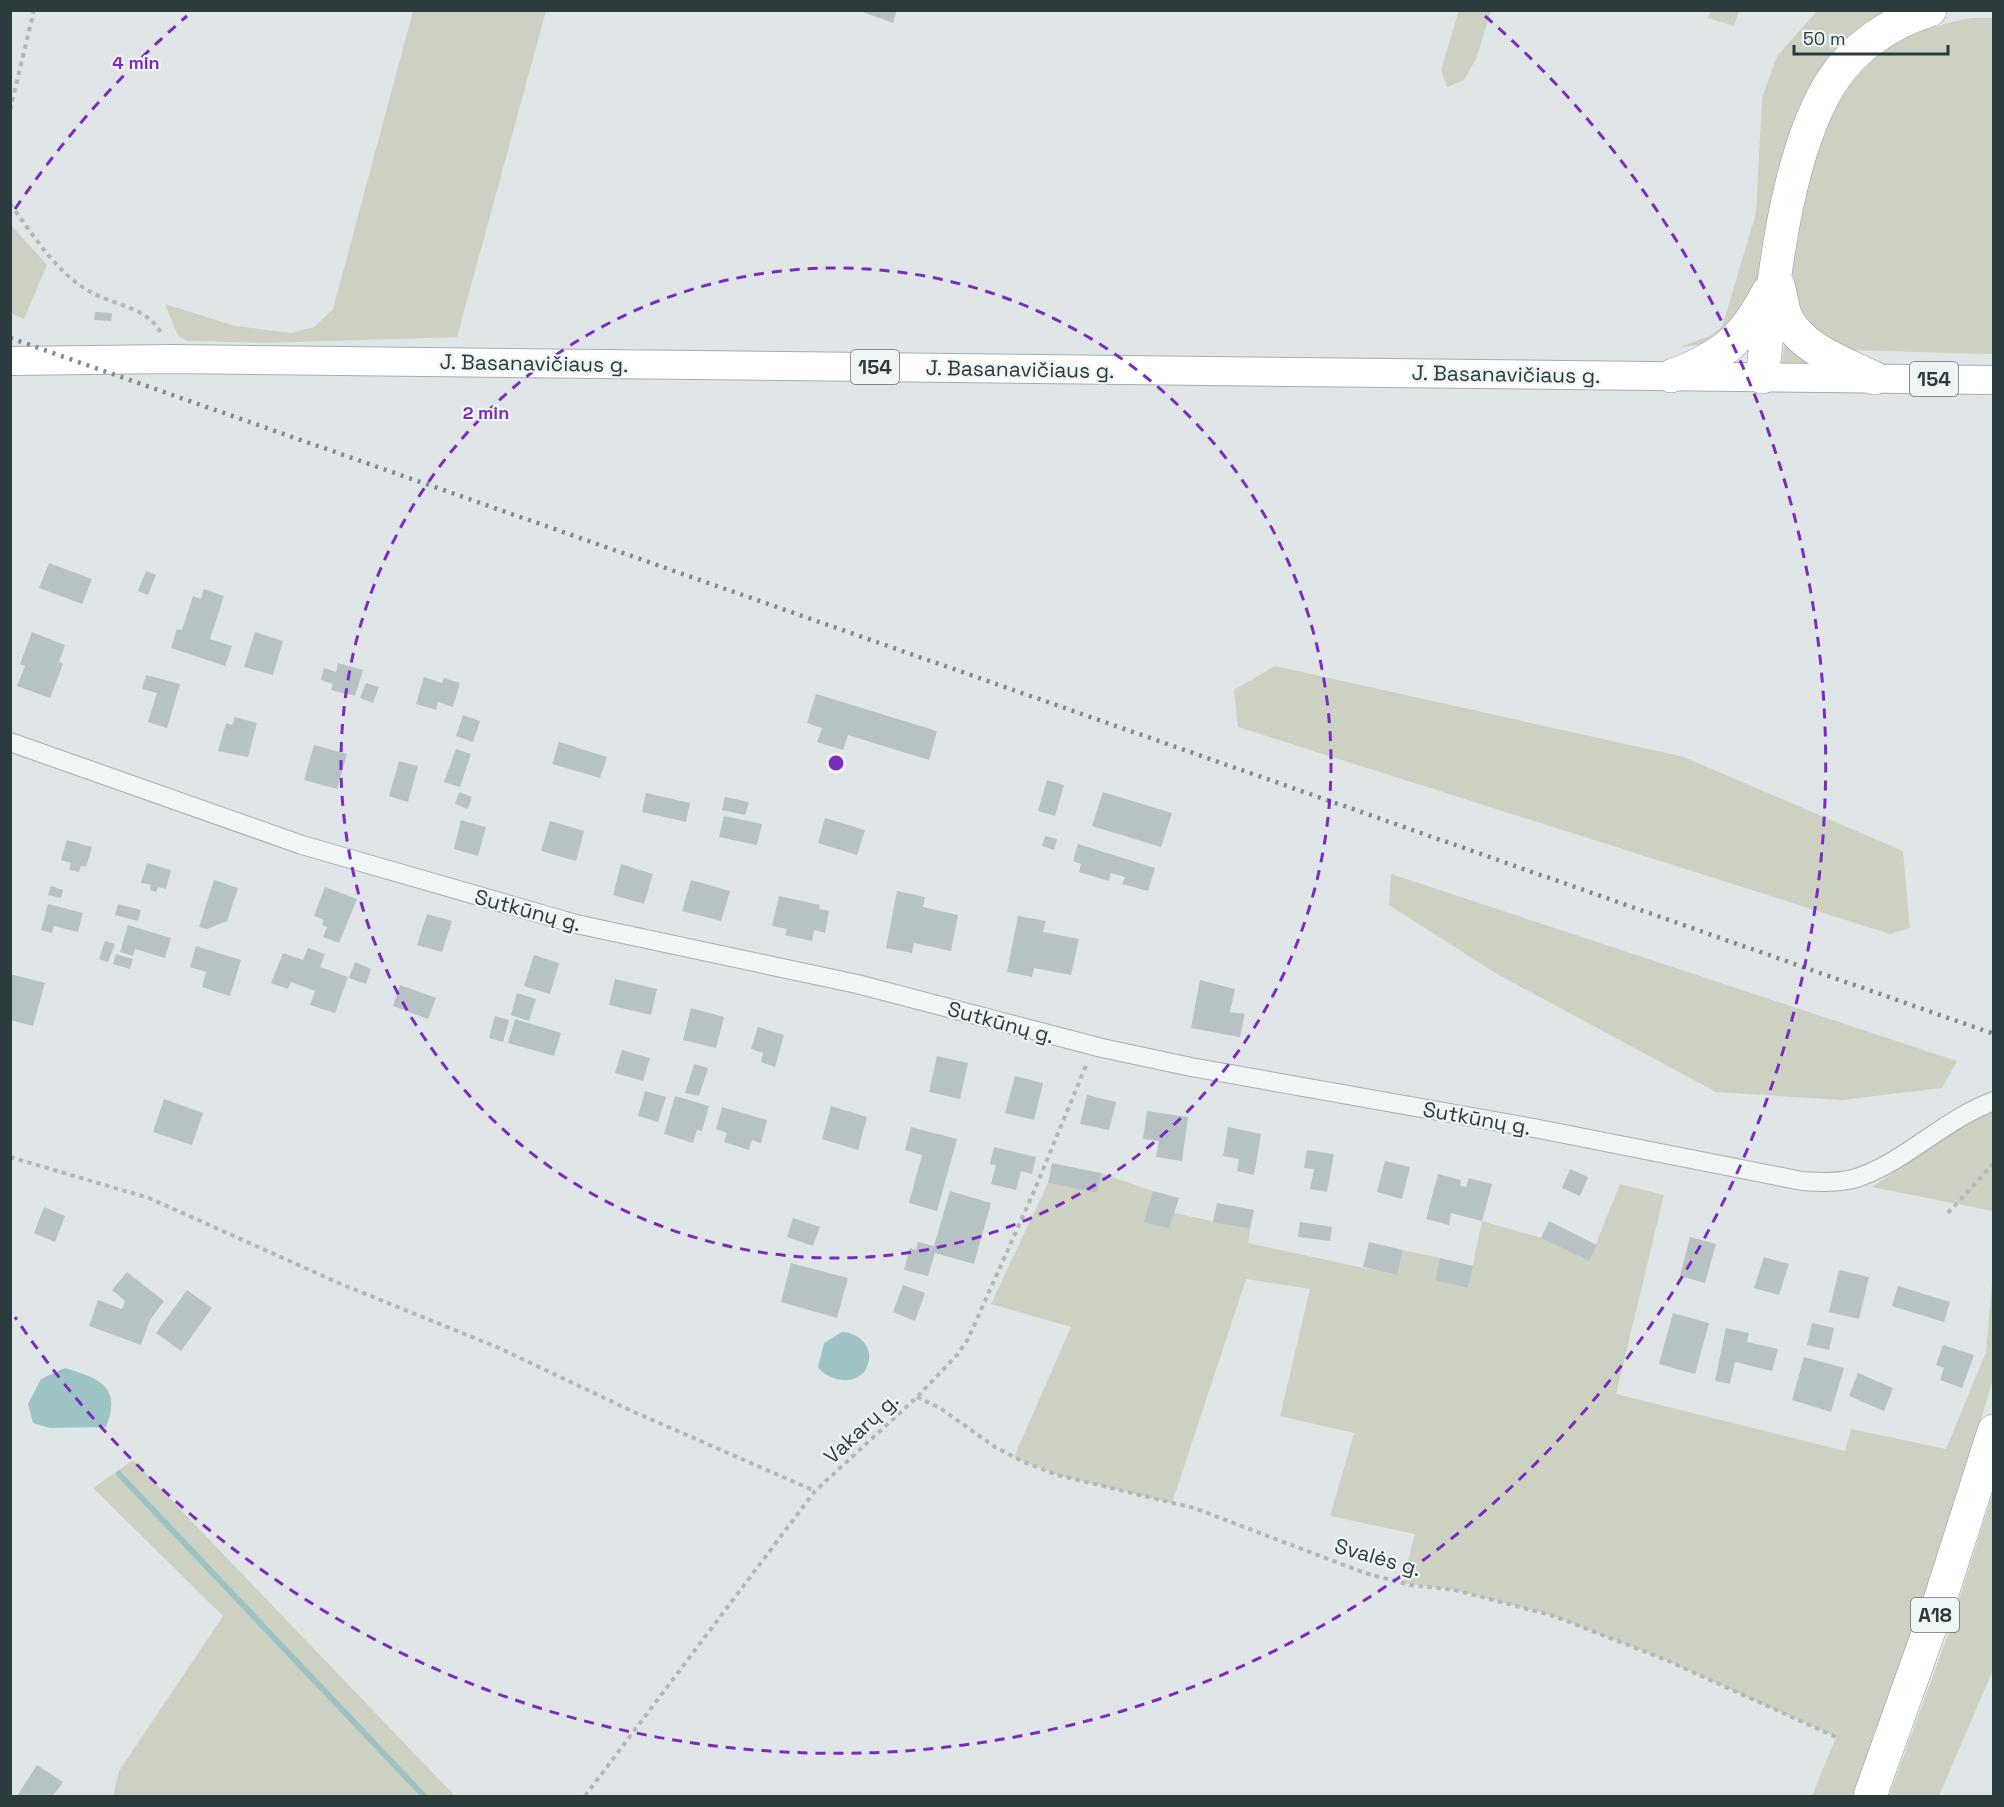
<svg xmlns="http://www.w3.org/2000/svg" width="2004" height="1807" font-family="'Space Grotesk',sans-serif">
<rect width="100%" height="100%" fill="#e0e6e7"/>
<!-- green -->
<path fill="#cdd1c2" d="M1459 10 1491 11 1476 59 1464 80 1447 87 1441 70Z
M413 11H546L457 337 266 343 188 341 178 336 165 304 235 326 292 333 314 327 333 309Z
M1711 11V10L1739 11 1734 26 1708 18Z
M1817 11H1892L1850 38 1752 310 1710 344 1680 347 1710 336 1722 327 1756 213 1762 98 1777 56Z
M1971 18H1993V354L1844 350 1807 329C1802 316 1794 300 1793 286 1791 265 1796 246 1799 226 1811 166 1827 100 1875 58 1901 34 1938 25 1971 18Z
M11 225 47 265 24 319 11 313Z
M1786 337 1823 365H1781Z
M1275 666 1684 757 1903 851 1910 928 1890 934 1238 727 1234 690Z
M1391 874 1957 1061 1942 1088 1842 1100 1716 1092 1497 974 1389 905Z
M1993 1109V1211L1872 1187 1982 1113Z
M1101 1173 1153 1191 1145 1222 1169 1229 1174 1213 1250 1229 1248 1243 1397 1275 1403 1250 1440 1258 1435 1280 1468 1288 1482 1221 1541 1238 1589 1261 1620 1184 1664 1195 1616 1394 1845 1451 1851 1429 1946 1449 1986 1352 1993 1271V1379L1945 1541 1853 1796H1812L1836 1737 1666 1660 1554 1616 1455 1590 1402 1583 1415 1534 1330 1516 1354 1433 1280 1416 1310 1289 1246 1279 1172 1503 1057 1475 1014 1457 1071 1327 991 1304 1048 1183 1096 1193Z
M133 1460 455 1796H113L119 1771 223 1616 93 1488Z
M1993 1492V1670L1939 1796H1889L1949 1632Z"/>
<!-- water -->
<path fill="#9ec3c4" d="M842 1332C858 1332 874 1347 868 1364 862 1387 829 1383 818 1367L824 1343Z
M65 1368C100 1379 122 1386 106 1427L50 1428 33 1423 28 1404 41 1379Z"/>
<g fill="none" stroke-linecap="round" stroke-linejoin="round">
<!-- stream -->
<path stroke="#9ec3c4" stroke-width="6" d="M119 1474 424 1796"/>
</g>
<!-- building -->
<path fill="#b7c2c4" d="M857 10H897L893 23Z
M95 312 112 313 111 321 94 320Z
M49 563 92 579 82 604 39 588Z
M146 571 156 575 148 595 138 591Z
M204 589 224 596 210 639 232 646 225 666 171 648 177 629 182 630 193 596 201 599Z
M32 632 65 645 59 662 63 664 50 698 17 686 25 666 20 664Z
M255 632 283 641 273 675 244 667Z
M338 663 363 670 355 696 331 690 333 684 321 680 324 668 336 672Z
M146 675 180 684 167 728 148 722 157 693 142 689Z
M424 677 442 683 444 678 460 683 453 707 438 702 436 710 416 704Z
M366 683 379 687 373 703 360 698Z
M816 694 937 731 929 760 848 735 843 750 817 742 822 728 807 723Z
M463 715 480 721 473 742 456 736Z
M235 717 257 723 248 757 218 751 226 723 232 725Z
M559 742 607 757 600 778 552 764Z
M314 745 347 754 337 789 304 780Z
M456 749 471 754 460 787 444 782Z
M399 761 418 766 408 802 389 796Z
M1047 780 1064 785 1055 816 1038 811Z
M459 792 472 797 468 809 455 804Z
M1103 792 1172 813 1161 847 1092 826Z
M646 793 690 803 686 822 642 812Z
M725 797 749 802 745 815 722 810Z
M724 816 762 824 757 845 719 837Z
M825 818 865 830 857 855 818 843Z
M461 820 486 827 478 856 454 849Z
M550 821 584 831 576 861 541 851Z
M1045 836 1057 839 1054 850 1042 846Z
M67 840 92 847 86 867 81 866 79 872 69 870 71 863 61 860Z
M1078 844 1155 868 1148 891 1122 884 1125 877 1111 873 1109 881 1079 872 1081 864 1073 861Z
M147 863 171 870 166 889 158 887 156 892 150 890 151 885 141 883Z
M621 864 653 874 644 904 613 895Z
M214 880 238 888 227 921 207 929 199 927Z
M691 880 730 891 721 921 682 911Z
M51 886 63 890 61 898 48 895Z
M325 887 357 899 339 943 323 937 327 927 322 925 324 920 314 916Z
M897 891 925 897 923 907 958 915 951 951 914 943 912 953 886 948Z
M779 896 820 905 819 909 829 911 825 933 814 930 812 941 785 935 787 929 772 926Z
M48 904 83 913 78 932 54 926 52 933 41 930Z
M118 904 141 910 138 921 115 915Z
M427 914 452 921 442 952 417 945Z
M1018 916 1046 921 1043 932 1079 939 1071 975 1034 968 1032 977 1007 972Z
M128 925 171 938 165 958 135 949 133 956 120 952Z
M105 941 115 944 108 962 99 959Z
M196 946 241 960 230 996 202 987 206 972 190 967Z
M308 948 325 954 320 967 348 977 335 1013 310 1005 315 991 291 982 288 989 271 983 283 953 303 960Z
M116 954 133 959 130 969 113 964Z
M534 955 559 963 550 994 524 986Z
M355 962 371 969 366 984 349 978Z
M10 974 45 983 33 1026 10 1020Z
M615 979 657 989 651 1015 609 1005Z
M1200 980 1235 989 1230 1012 1245 1014 1240 1037 1191 1028Z
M400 985 436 998 428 1019 393 1006Z
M517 993 536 999 529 1021 511 1015Z
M691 1008 724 1017 716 1048 683 1040Z
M495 1016 509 1020 503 1042 489 1038Z
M515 1019 561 1033 554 1056 508 1043Z
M758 1027 784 1035 775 1067 761 1062 763 1053 751 1049Z
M622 1050 650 1058 643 1081 615 1073Z
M937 1056 968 1063 960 1099 929 1092Z
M694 1064 708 1068 699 1096 685 1093Z
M1015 1076 1043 1083 1034 1120 1005 1113Z
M645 1091 666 1097 658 1122 638 1116Z
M1087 1095 1116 1102 1109 1130 1080 1124Z
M675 1096 709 1106 702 1131 697 1130 693 1143 664 1134Z
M164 1099 203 1113 192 1145 153 1132Z
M831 1106 867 1117 858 1150 822 1139Z
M722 1107 767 1120 761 1143 752 1140 749 1150 724 1142 727 1133 716 1129Z
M1147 1111 1188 1117 1182 1161 1156 1157 1159 1141 1143 1139Z
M911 1127 957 1139 937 1211 909 1203 922 1155 905 1150Z
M1228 1127 1261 1134 1254 1175 1237 1171 1239 1159 1223 1156Z
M994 1147 1036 1157 1032 1174 1021 1171 1016 1190 991 1184 996 1165 990 1164Z
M1307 1150 1334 1154 1327 1192 1310 1189 1314 1169 1304 1168Z
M1385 1161 1410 1167 1402 1199 1377 1192Z
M1052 1163 1101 1173 1097 1193 1048 1183Z
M1570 1169 1588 1177 1580 1196 1562 1188Z
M1438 1174 1461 1180 1460 1185 1466 1187 1469 1178 1492 1184 1482 1221 1451 1213 1449 1225 1426 1219Z
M950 1191 991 1203 974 1264 935 1253 928 1276 904 1270 910 1248 916 1250 918 1242 934 1246Z
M1153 1191 1179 1198 1169 1229 1144 1222Z
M1217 1203 1254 1210 1250 1229 1213 1222Z
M44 1207 65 1216 55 1242 34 1233Z
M793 1218 820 1227 813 1246 787 1237Z
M1549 1221 1597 1245 1589 1261 1541 1238Z
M1300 1222 1332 1227 1330 1241 1298 1237Z
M1690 1237 1716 1244 1705 1283 1680 1276Z
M1369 1242 1403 1250 1397 1275 1363 1267Z
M1764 1257 1789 1264 1779 1295 1754 1288Z
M1440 1258 1473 1266 1468 1288 1435 1280Z
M791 1263 848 1278 837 1318 781 1302Z
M1839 1270 1869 1277 1859 1319 1829 1312Z
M127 1272 164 1301 150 1320 141 1345 89 1326 98 1300 122 1309 125 1301 112 1290Z
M903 1285 925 1293 915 1321 893 1312Z
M1898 1286 1950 1302 1944 1322 1892 1306Z
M187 1290 212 1308 181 1351 156 1333Z
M1673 1313 1709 1323 1695 1374 1659 1364Z
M1812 1323 1834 1328 1829 1350 1807 1345Z
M1726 1328 1749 1333 1747 1342 1778 1349 1772 1371 1735 1362 1730 1384 1715 1381Z
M1943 1345 1974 1355 1962 1388 1940 1380 1944 1368 1936 1365Z
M1804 1357 1844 1368 1831 1412 1792 1400Z
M1858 1373 1893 1388 1884 1411 1849 1396Z
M37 1765 63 1782 53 1796H17Z"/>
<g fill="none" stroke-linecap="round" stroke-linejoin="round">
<defs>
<path id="street" d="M10 742 302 845 576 924 857 984 1102 1048 1191 1067 1539 1129 1802 1181C1819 1182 1836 1183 1853 1179 1900 1166 1944 1119 1994 1101"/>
<path id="primary" d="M10 361 171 359 1994 380"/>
<path id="highway" d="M1778 285C1781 295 1782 307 1786 317 1801 349 1844 363 1874 378
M1671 376C1721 358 1744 339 1768 292
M1762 377C1773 289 1784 156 1832 81 1854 47 1891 22 1930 10
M1870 1796 1940 1600 1994 1431"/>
</defs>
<!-- street casing -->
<use href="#street" stroke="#a6afb1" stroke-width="20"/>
<!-- primary casing -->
<use href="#primary" stroke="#a0b0b2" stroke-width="30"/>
<!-- highway casing -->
<use href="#highway" stroke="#889a9d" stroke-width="34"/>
<!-- path -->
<path stroke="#b2b9bb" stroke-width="4" stroke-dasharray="4.5 4.5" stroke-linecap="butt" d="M10 110 34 10
M10 204C36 238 60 280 101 297 124 307 150 310 162 335
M10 1157 149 1198 341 1284 499 1348 634 1412 815 1491
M1948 1213 1994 1163
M917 1397 940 1408 995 1447 1024 1462 1057 1475 1194 1508 1365 1573 1410 1585 1455 1590 1554 1616 1666 1660 1836 1737
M585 1796 815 1491 917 1397 957 1355 968 1339 1035 1189 1087 1063"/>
<!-- street -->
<use href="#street" stroke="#f2f5f6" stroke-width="18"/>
<!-- primary -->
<use href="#primary" stroke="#fff" stroke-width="28"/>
<!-- highway -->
<use href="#highway" stroke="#fff" stroke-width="33"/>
<!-- rail -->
<path stroke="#7b8d90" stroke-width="4.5" stroke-dasharray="3 6" stroke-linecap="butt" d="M10 338 1994 1034"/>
</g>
<!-- distance rings -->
<g fill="none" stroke="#7b2cbf" stroke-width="3" stroke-dasharray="10 8">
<circle cx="836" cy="763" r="495"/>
<path d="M15 209A990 990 0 0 1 187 16M1485 16A990 990 0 1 1 15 1317"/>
</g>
<g text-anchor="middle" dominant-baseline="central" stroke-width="4.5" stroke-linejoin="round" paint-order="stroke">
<!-- shield labels -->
<g fill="#eff5f5" stroke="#657274" stroke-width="1.5">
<rect x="851" y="350" width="48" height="34" rx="4.5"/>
<rect x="1910" y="362" width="48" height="34" rx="4.5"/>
<rect x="1911" y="1598" width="48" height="34" rx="4.5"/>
</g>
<g font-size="20" font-weight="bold" fill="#2a3a3d">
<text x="875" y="367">154</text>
<text x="1934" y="379">154</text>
<text x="1935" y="1615">A18</text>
</g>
<!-- street labels -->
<g font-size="21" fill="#2a3a3d" stroke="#eff5f5">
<text transform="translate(534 363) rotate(1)">J. Basanavičiaus g.</text>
<text transform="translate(1020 369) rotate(1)">J. Basanavičiaus g.</text>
<text transform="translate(1506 374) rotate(1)">J. Basanavičiaus g.</text>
<text transform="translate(528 910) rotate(15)">Sutkūnų g.</text>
<text transform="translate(1001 1022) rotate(15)">Sutkūnų g.</text>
<text transform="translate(1477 1118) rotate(10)">Sutkūnų g.</text>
<text transform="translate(861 1428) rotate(-43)">Vakarų g.</text>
<text transform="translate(1378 1557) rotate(16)">Svalės g.</text>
</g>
</g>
<circle cx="836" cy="763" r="9" fill="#7b2cbf" stroke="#eff5f5" stroke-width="3"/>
<g font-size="18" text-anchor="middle" font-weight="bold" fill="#7b2cbf" stroke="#eff5f5" stroke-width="4.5" stroke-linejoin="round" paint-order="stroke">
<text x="136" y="69">4 min</text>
<text x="486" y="419">2 min</text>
</g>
<!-- border -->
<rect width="2004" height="1807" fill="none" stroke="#2a3a3d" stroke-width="24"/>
<!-- scale -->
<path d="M1794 45v9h154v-9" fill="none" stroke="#2a3a3d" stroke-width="3"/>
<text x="1803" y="45" font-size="18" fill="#2a3a3d" stroke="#eff5f5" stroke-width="4.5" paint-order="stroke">50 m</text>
</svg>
